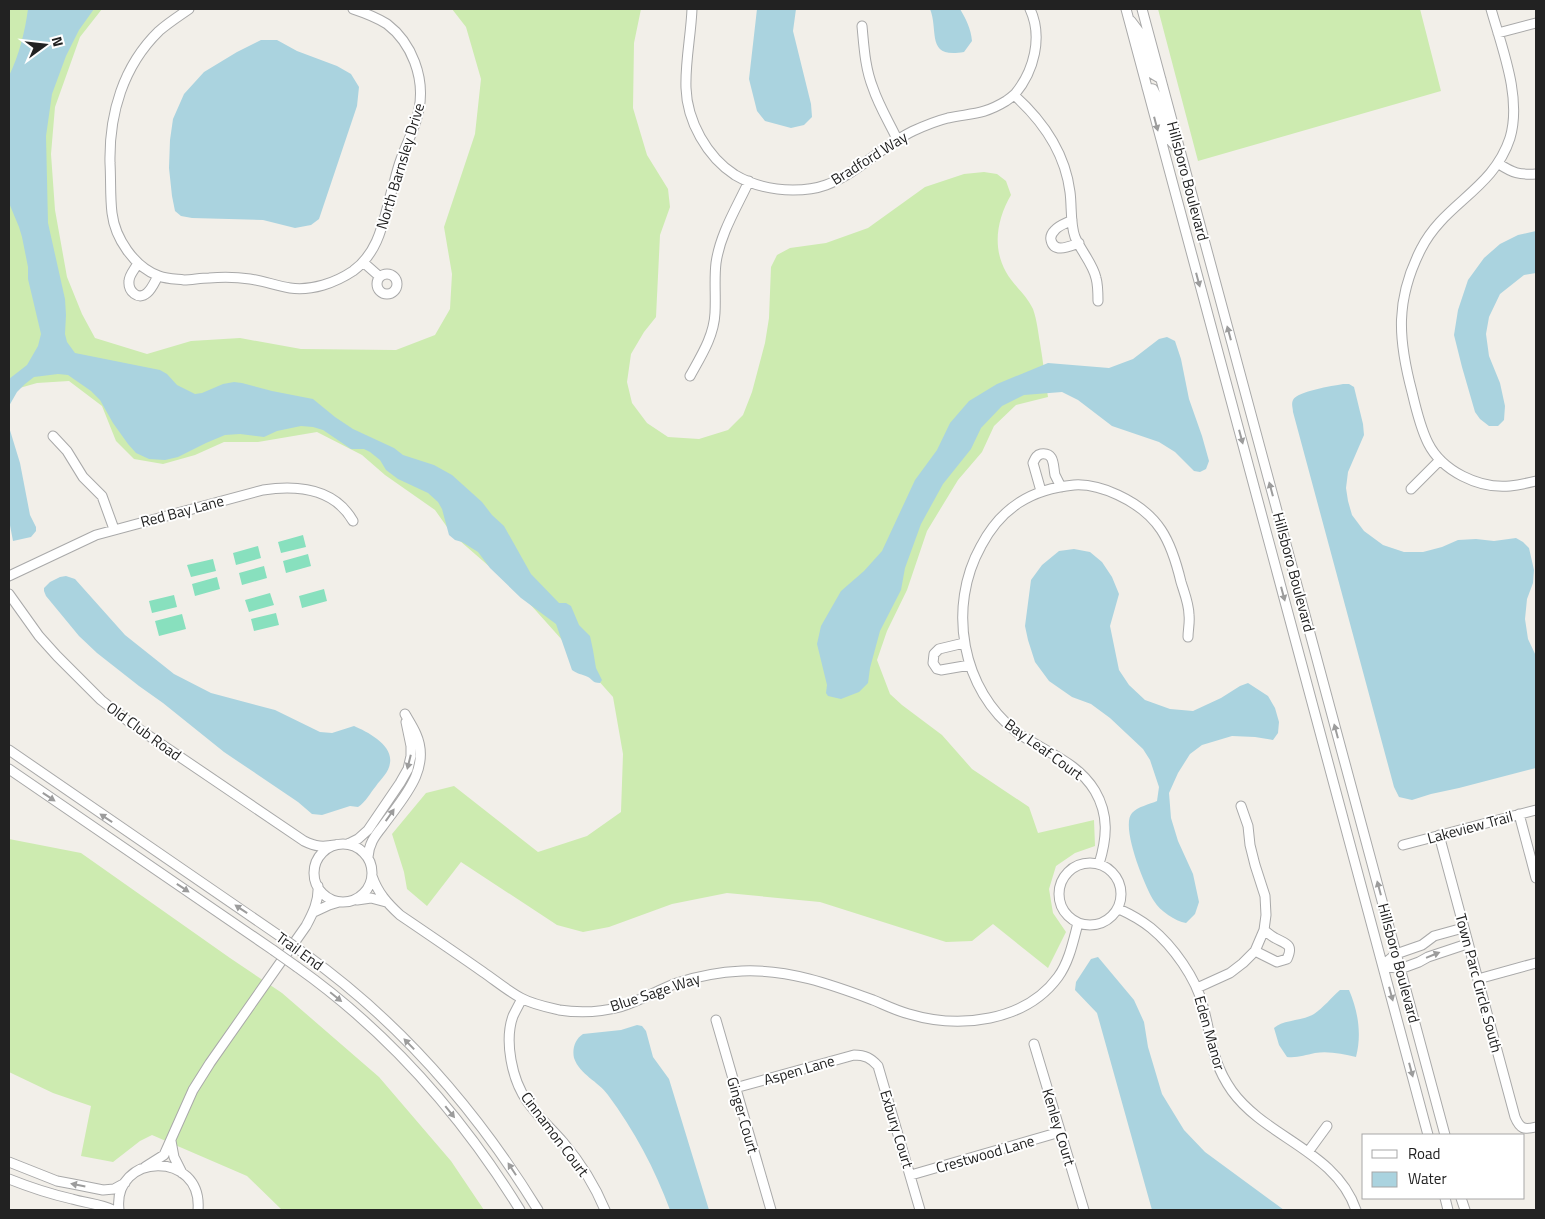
<svg xmlns="http://www.w3.org/2000/svg" width="1545" height="1219" font-family="'Titillium Web',sans-serif">
<rect width="100%" height="100%" fill="#f2efe9"/>
<!-- grass -->
<path fill="#cdebb0" d="M9 9H102L80 37 55 107 51 154 55 210 67 277 82 314 95 338 147 354 191 341 240 338 301 349 396 350 435 335 450 309 452 274 444 227 475 134 481 79 466 27 452 9H641L634 43 633 108 647 155 668 189 670 207 660 235 656 317 644 332 631 354 627 382 632 403 647 423 668 437 699 439 728 430 743 415 752 392 765 343 769 318 771 267 777 255 790 248 826 243 868 228 925 187 964 174 984 172 997 174 1006 181 1011 195C997 219 992 247 1006 272 1013 285 1026 294 1033 309 1037 320 1038 332 1040 343 1043 361 1045 379 1048 397L1016 405 994 426 982 452 958 480 927 531 907 590 887 631 877 660 890 694 902 705 942 735 972 769 1029 807 1038 833 1094 820 1095 846 1075 853 1056 866 1049 889 1053 913 1066 932 1048 968 993 924 972 941 946 942 820 902 727 893 672 904 609 927 583 932 557 925 461 862 427 906 407 889 404 872 392 834 426 793 454 786 538 852 587 836 621 812 623 754 613 697 521 594 452 534 435 510 385 475 362 455 317 432 258 442H224L195 455 163 464 134 459 116 441 102 406 69 381 37 383 9 391Z
M1158 9H1420L1441 91 1198 161Z
M9 839 81 853 230 958 282 993 379 1077 451 1161 484 1210H282L247 1176 152 1135 140 1141 113 1162 81 1156 91 1106 53 1093 9 1072Z"/>
<!-- pitch -->
<path fill="#88e0be" d="M303 535 306 547 281 553 278 542Z
M258 546 261 558 236 565 233 553Z
M308 554 311 566 286 573 283 561Z
M213 559 216 571 191 577 187 565Z
M264 566 267 578 242 585 239 573Z
M217 577 220 589 195 596 192 584Z
M324 589 327 601 302 608 299 596Z
M270 593 274 605 249 612 245 600Z
M174 595 177 607 152 613 149 601Z
M276 613 279 625 254 631 251 619Z
M182 614 186 629 159 636 155 621Z"/>
<!-- water -->
<path fill="#aad3df" d="M28 9H94L79 30 66 56 52 94 46 136 48 223 65 299 66 315 65 334 67 342 75 353 160 370 167 374 177 385 195 394 202 393 223 384 234 382 242 383 272 391 313 399 335 417 353 429 394 448 403 455 434 465 452 475 482 502 492 515 504 526 531 574 559 603H566L571 606 579 625 590 636 593 650 596 668 602 680 600 683C593 683 593 680 588 677 582 674 577 674 572 670L556 624 521 598 490 568 478 552 462 542 455 540 449 535 442 509 438 502 428 493 398 479 386 470 380 460 370 452 364 449H351L323 430 313 427 301 426 277 431 264 437 240 434 225 435 206 443 178 457 165 460 149 459 136 453 128 444 113 423 100 400 91 391 68 375 58 374 34 377 25 384 17 392 9 406V379L27 365 38 346 41 334 28 279V267L22 237 19 227 9 203V76C19 55 25 32 28 9Z
M757 9H796L793 31 811 104 812 117 804 125 791 128 765 121 757 111 749 79Z
M930 9H960C966 19 971 29 972 41L964 52C925 59 939 31 930 9Z
M261 40H277L297 51 337 66 351 74 359 87 357 106 319 219 311 225 295 228 263 220 192 218 181 216 175 211 172 196 169 168 170 140 173 119 184 94 204 72 237 52Z
M1536 231V273L1524 275 1500 294 1489 317 1486 334 1489 356 1500 383 1505 406 1504 420 1498 426H1489L1480 419 1475 412 1462 367 1454 335 1458 310 1468 280 1484 258 1500 244 1518 235Z
M1167 337 1175 341 1181 359 1189 399 1202 436 1209 461 1206 469 1200 472 1194 471 1175 452 1159 442 1112 426 1078 400 1062 392 1024 395 1002 406 981 428 971 449 943 484 921 524 905 568 901 590 880 631 870 668 868 683 859 692 841 699 828 696 826 693 827 685 817 644 821 626 841 591 864 571 882 551 915 480 937 450 950 423 969 401 997 384 1048 363 1109 368 1133 359 1159 339Z
M1343 384H1349L1354 387 1363 424 1364 435 1348 472 1346 488 1348 501 1352 515 1364 531 1383 545 1404 552H1423L1442 547 1458 540 1476 539 1494 541 1516 538 1523 542 1529 548 1534 570 1533 583 1527 599 1525 619 1528 639 1536 656V768L1459 788 1431 794 1412 800 1399 797 1394 787 1293 412C1293 408 1291 404 1293 400 1298 391 1332 386 1343 384Z
M9 427 20 463 30 515 36 527V531L31 537 13 541 9 520Z
M1074 549 1090 552 1102 562 1112 577 1119 594 1110 626 1119 670 1129 685 1145 700 1170 709 1193 711 1221 698 1240 686 1248 683 1268 696 1275 708 1279 722 1278 733 1273 740 1255 737 1232 736 1202 745 1190 754 1178 773 1169 793 1171 818 1178 841 1193 874 1199 902 1195 914 1186 923C1175 921 1160 911 1154 901 1145 887 1120 826 1132 813 1137 807 1150 804 1157 801L1159 787 1150 760 1143 749 1110 718 1091 704 1072 697 1049 681 1035 662 1028 640 1025 626 1031 580 1042 565 1059 551Z
M66 576 75 579 125 635 174 674 211 693 275 710 320 732 332 733 354 726C368 732 393 745 390 763 389 772 381 779 376 786 370 793 366 802 358 807L350 806 322 815 312 814 298 802 224 752 163 703 139 686 97 653 79 636 46 596 44 591V588L50 582 60 577Z
M1098 957 1134 1000 1144 1022 1148 1047 1162 1094 1184 1130 1205 1152 1284 1210H1152L1097 1013 1075 990 1076 982 1091 959Z
M1340 990H1349C1358 1011 1362 1034 1356 1057 1343 1054 1329 1051 1315 1053 1305 1055 1298 1058 1287 1057L1279 1045 1274 1028C1282 1020 1302 1021 1314 1014 1323 1008 1332 997 1340 990Z
M637 1025 642 1026 646 1031 653 1057 669 1079 709 1210H670C655 1169 634 1130 608 1095 598 1081 580 1075 574 1058 572 1049 575 1039 583 1034L621 1030Z"/>
<g fill="none" stroke-linecap="round" stroke-linejoin="round">
<defs>
<path id="minor" d="M189 9C179 16 168 23 159 31 123 66 109 114 110 163 111 180 110 197 112 213 115 238 134 267 159 276 167 279 176 279 184 280 192 280 200 278 209 278 222 277 236 277 250 279 264 281 277 286 290 288 312 291 335 283 353 271 382 250 384 214 394 183 396 175 398 167 401 159 407 142 416 127 419 109 425 78 412 43 387 24 376 17 365 13 353 9
M692 9C691 35 685 62 686 88 687 121 707 157 735 175 752 185 772 190 793 190 804 190 815 189 826 185 858 173 882 146 913 131 924 126 936 121 948 118 972 113 983 115 1006 101 1009 99 1012 97 1015 94 1034 71 1043 37 1030 9
M1126 9 1428 1135
M1142 9 1445 1135
M1491 9C1502 48 1522 98 1510 138 1493 190 1444 203 1421 249 1395 300 1398 339 1412 392 1416 409 1420 427 1428 443 1442 471 1479 489 1510 486 1519 485 1528 483 1536 481
M1131 21 1140 33 1151 73 1161 79
M862 26C864 47 865 68 873 88 879 106 889 122 897 139
M1498 33 1536 23
M1147 88 1153 89 1158 99 1169 139 1179 150
M1014 95C1043 121 1065 152 1070 192 1072 207 1070 223 1075 237 1081 251 1093 264 1096 278 1098 285 1098 294 1098 301
M1499 164C1513 173 1519 175 1536 174
M1072 220C1067 223 1059 225 1055 230 1052 233 1050 236 1051 240 1054 254 1070 246 1079 243
M363 262 380 277
M138 263C135 269 129 275 129 281 128 291 138 301 147 293 152 289 155 281 158 276
M377 284a10 10 0 1 1 20 0a10 10 0 1 1-20 0Z
M690 376C701 356 714 336 715 313 716 296 714 279 716 263 720 234 737 207 749 181
M53 436 67 451 83 477 102 496 114 529
M1411 489 1440 460
M1041 491 1033 463C1035 459 1036 455 1041 454 1055 452 1053 466 1055 475 1057 479 1059 483 1061 487
M9 576 96 535 263 490C297 485 334 488 353 521
M9 594 39 636 57 656 101 700 133 725 304 841C316 847 323 847 335 845
M964 643 939 649 934 654 933 663 937 669 941 670 970 665
M9 750 281 937
M9 769 273 950
M1519 814 1536 878
M1439 835 1515 1117C1520 1129 1524 1130 1536 1127
M314 873a29 29 0 1 1 58 0a29 29 0 1 1-58 0Z
M348 844 358 839 368 830 400 783 408 769 411 756V746L406 722
M1403 845 1536 810
M368 857C369 844 374 837 382 827 401 800 432 770 416 734 413 727 409 721 405 714
M1059 894a31 31 0 1 1 62 0a31 31 0 1 1-62 0Z
M1099 864C1107 838 1109 815 1095 791 1077 761 1044 752 1018 733 961 690 947 607 981 546 1001 508 1031 489 1074 485 1088 484 1105 489 1118 495 1159 514 1171 540 1181 582 1184 592 1189 604 1189 615 1190 622 1188 630 1188 637
M372 876C378 893 387 903 400 915 428 934 456 953 483 972 496 981 508 991 521 998 532 1004 546 1007 559 1010 578 1013 601 1012 620 1007 640 1001 658 990 677 983 698 976 720 972 742 971 788 969 830 984 873 1000 885 1005 897 1011 909 1014 959 1029 1025 1022 1058 977 1069 962 1073 942 1078 923
M357 900 371 898 386 902
M1119 909C1130 914 1141 920 1151 928 1173 946 1196 978 1203 1006 1212 1039 1211 1061 1232 1091 1266 1138 1336 1151 1356 1210
M314 912 329 905 339 902
M1255 951 1277 962 1287 959C1294 944 1286 944 1275 938 1271 936 1268 933 1264 930
M305 954C400 1022 477 1111 538 1210
M1383 965 1396 954 1422 945 1434 936 1463 928
M1383 965 1400 969 1419 962 1428 957 1467 944
M297 967C387 1031 462 1116 520 1210
M1478 979 1536 963
M1197 988 1230 973 1243 963 1255 951 1264 930 1266 915 1265 896 1255 865 1250 845 1248 826 1241 806
M522 999C519 1004 516 1010 513 1016 504 1041 512 1080 527 1101 537 1116 551 1128 563 1142 580 1162 595 1186 605 1210
M716 1020 771 1210
M1034 1044 1084 1210
M735 1088 854 1055C865 1055 871 1058 878 1066L920 1210
M171 1141 174 1157 182 1173
M1308 1152 1327 1126
M9 1162 57 1181 73 1184 103 1190 114 1189 125 1183
M145 1167 164 1155 193 1090 210 1063 306 926C313 913 319 901 318 886
M911 1175 1060 1132
M9 1179C29 1187 50 1194 72 1199 85 1203 101 1204 113 1210
M1445 1198 1448 1210
M1461 1198 1465 1210
M119 1210C112 1152 203 1150 198 1210"/>
</defs>
<!-- minor casing -->
<use href="#minor" stroke="#a9a9a9" stroke-width="11"/>
<!-- minor -->
<use href="#minor" stroke="#fff" stroke-width="9"/>
<defs>
<path id="minor-bridge" d="M281 937 305 954
M273 950 297 967"/>
</defs>
<!-- minor-bridge casing -->
<use href="#minor-bridge" stroke="#a9a9a9" stroke-width="11" stroke-linecap="butt"/>
<!-- minor-bridge -->
<use href="#minor-bridge" stroke="#fff" stroke-width="9"/>
</g>
<!-- one-way arrows -->
<defs><path id="oneway-solid" d="M-6-.8H1V-3.2L6.5 0L1 3.2V.8H-6Z" transform="scale(1.25)"/></defs>
<g fill="#9c9c9c">
<use href="#oneway-solid" transform="translate(1156 124) rotate(75)"/>
<use href="#oneway-solid" transform="translate(1198 280) rotate(75)"/>
<use href="#oneway-solid" transform="translate(1229 333) rotate(-105)"/>
<use href="#oneway-solid" transform="translate(1241 437) rotate(75)"/>
<use href="#oneway-solid" transform="translate(1271 489) rotate(-105)"/>
<use href="#oneway-solid" transform="translate(1283 594) rotate(75)"/>
<use href="#oneway-solid" transform="translate(1336 731) rotate(-105)"/>
<use href="#oneway-solid" transform="translate(409 762) rotate(104)"/>
<use href="#oneway-solid" transform="translate(49 797) rotate(34)"/>
<use href="#oneway-solid" transform="translate(390 815) rotate(-55)"/>
<use href="#oneway-solid" transform="translate(106 818) rotate(-146)"/>
<use href="#oneway-solid" transform="translate(183 888) rotate(34)"/>
<use href="#oneway-solid" transform="translate(1379 888) rotate(-105)"/>
<use href="#oneway-solid" transform="translate(241 909) rotate(-146)"/>
<use href="#oneway-solid" transform="translate(1433 955) rotate(-22)"/>
<use href="#oneway-solid" transform="translate(1391 994) rotate(75)"/>
<use href="#oneway-solid" transform="translate(336 997) rotate(39)"/>
<use href="#oneway-solid" transform="translate(409 1044) rotate(-134)"/>
<use href="#oneway-solid" transform="translate(1411 1070) rotate(75)"/>
<use href="#oneway-solid" transform="translate(450 1112) rotate(51)"/>
<use href="#oneway-solid" transform="translate(512 1169) rotate(-123)"/>
<use href="#oneway-solid" transform="translate(78 1185) rotate(-169)"/>
</g>
<g text-anchor="middle" dominant-baseline="central" stroke-width="4" stroke-linejoin="round" paint-order="stroke">
<!-- street labels -->
<g font-size="15" fill="#222" stroke="#fff">
<text transform="translate(869 158) rotate(-32)">Bradford Way</text>
<text transform="translate(400 166) rotate(-73)">North Barnsley Drive</text>
<text transform="translate(1188 181) rotate(75)">Hillsboro Boulevard</text>
<text transform="translate(182 511) rotate(-15)">Red Bay Lane</text>
<text transform="translate(1294 572) rotate(75)">Hillsboro Boulevard</text>
<text transform="translate(144 731) rotate(36)">Old Club Road</text>
<text transform="translate(1044 749) rotate(36)">Bay Leaf Court</text>
<text transform="translate(1470 827) rotate(-15)">Lakeview Trail</text>
<text transform="translate(300 951) rotate(36)">Trail End</text>
<text transform="translate(1399 963) rotate(75)">Hillsboro Boulevard</text>
<text transform="translate(1479 983) rotate(75)">Town Parc Circle South</text>
<text transform="translate(655 992) rotate(-18)">Blue Sage Way</text>
<text transform="translate(1210 1033) rotate(74)">Eden Manor</text>
<text transform="translate(799 1070) rotate(-16)">Aspen Lane</text>
<text transform="translate(743 1115) rotate(74)">Ginger Court</text>
<text transform="translate(1059 1127) rotate(73)">Kenley Court</text>
<text transform="translate(897 1129) rotate(73)">Exbury Court</text>
<text transform="translate(555 1134) rotate(53)">Cinnamon Court</text>
<text transform="translate(985 1154) rotate(-16)">Crestwood Lane</text>
</g>
</g>
<!-- border -->
<rect width="1545" height="1219" fill="none" stroke="#222222" stroke-width="20"/>
<!-- legend -->
<rect x="1362" y="1134" width="162" height="65" fill="#ffffff" stroke="#a7a7a7"/>
<rect x="1372" y="1150" width="25" height="8" fill="#ffffff" stroke="#a7a7a7"/>
<text x="1408" y="1159" font-size="15" fill="#222222">Road</text>
<rect x="1372" y="1172" width="25" height="15" fill="#aad3df" stroke="#a7a7a7"/>
<text x="1408" y="1184" font-size="15" fill="#222222">Water</text>
<!-- north arrow -->
<g transform="translate(45 45) rotate(75)" stroke="#ffffff" stroke-width="4" paint-order="stroke">
<path d="M0-4L9 19L0 12L-9 19Z" fill="#222222"/>
<text y="-8" font-size="14" font-weight="bold" text-anchor="middle" fill="#222222">N</text>
</g>
</svg>
